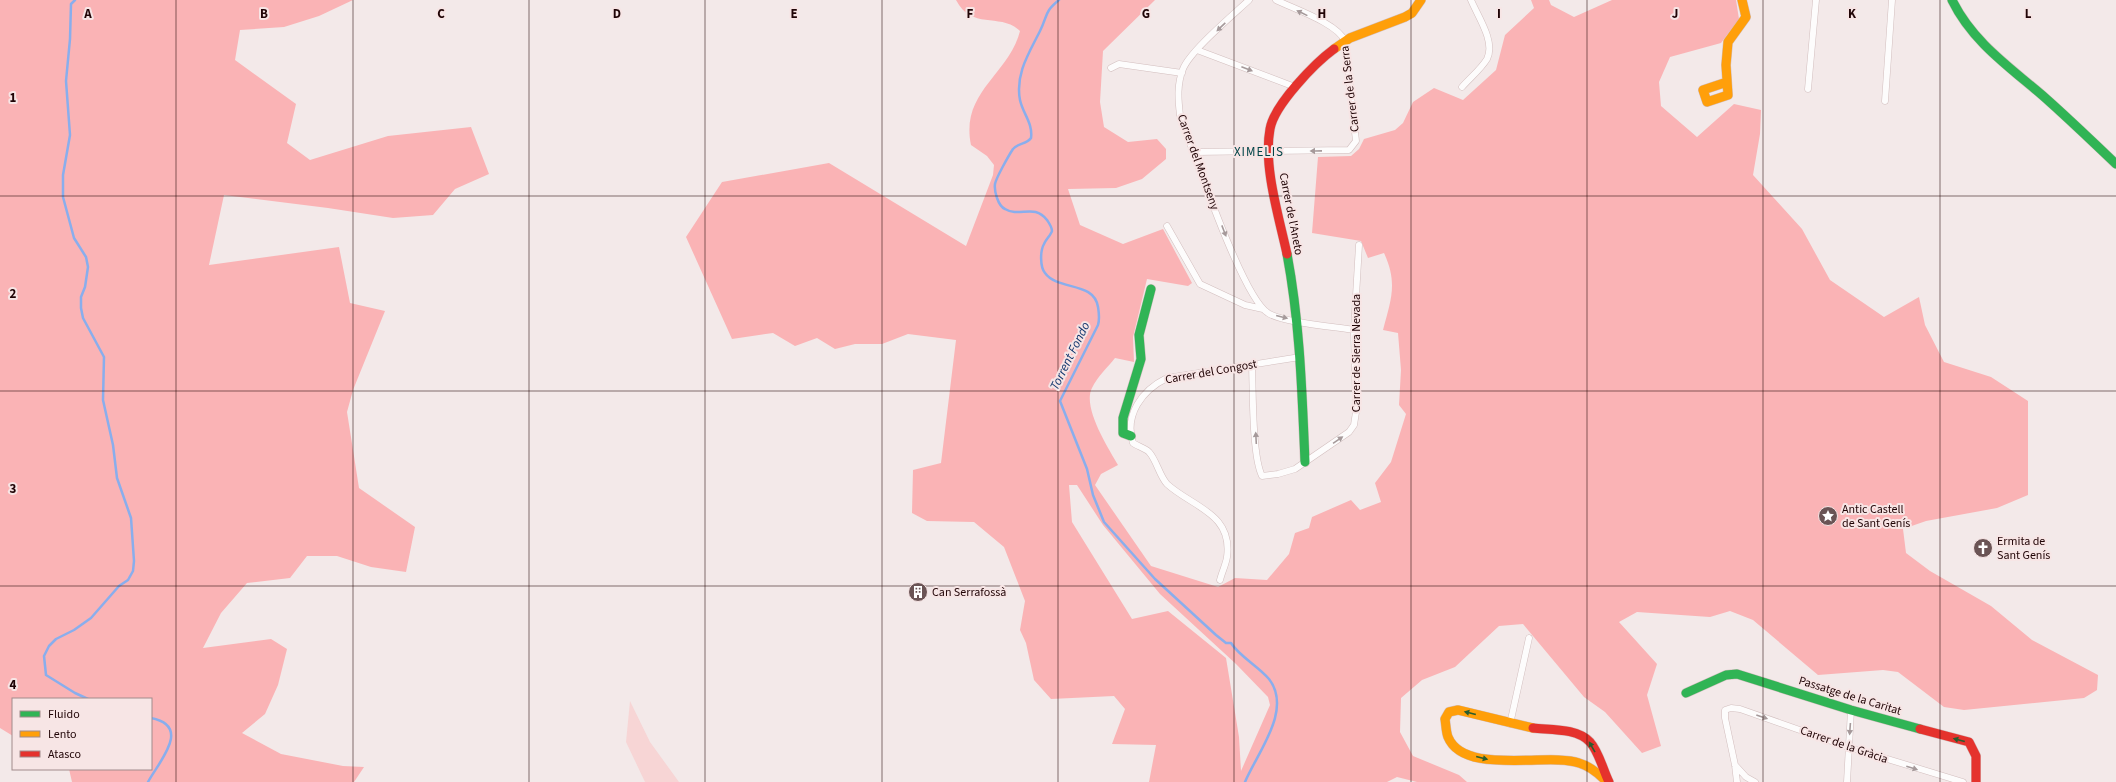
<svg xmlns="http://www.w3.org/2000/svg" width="2116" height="782" font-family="'Source Sans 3',sans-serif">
<rect width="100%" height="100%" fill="#f3e9e9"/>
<!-- green -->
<path fill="#f7d5d5" d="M630 701 650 742 679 782H645L626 742Z"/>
<!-- forest -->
<path fill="#fab3b5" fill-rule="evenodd" d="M0 0H353L319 16 284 27 240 30 235 60 296 104 287 143 310 160 388 136 471 127 489 174 455 189 433 215 393 218 328 208 224 195 209 265 339 247 350 303 385 311 353 390 347 412 359 488 415 527 406 572 371 567 337 556H307L290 578 247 583 221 613 203 648 271 639 287 649 278 685 265 714 242 733 281 754 343 766 364 767 354 782H72L69 769H151V699H13V736L0 728Z
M956 0H1155L1103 51 1100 102 1104 127 1128 142 1157 139 1166 149V159L1142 179 1116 188 1068 189 1080 225 1123 244 1163 229 1192 283 1188 286 1147 279 1133 337 1134 362 1115 358C1108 367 1097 377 1092 388 1082 407 1108 448 1118 465L1101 474 1095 485 1151 566 1218 587 1235 578 1267 580 1289 554 1295 533 1309 528 1312 517 1351 500 1360 510 1381 502 1375 483 1391 462 1406 414 1399 405 1401 370 1398 333 1383 330C1391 300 1398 283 1384 253L1368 258 1361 241 1312 233 1318 157 1351 156 1359 149 1364 139 1395 130 1403 123 1413 102 1434 88 1463 100 1496 70 1505 35 1534 8 1531 0H1549L1551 5 1574 17 1612 0H1736L1739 19 1721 43 1670 57 1659 82 1661 106 1697 137 1734 104 1761 110 1760 134 1753 175 1802 229 1830 280 1884 317 1919 297 1925 325 1944 362 1991 377 2028 401V495L1997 508 1926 521 1903 529 1906 553 1930 571 1991 606 2032 640 2098 675 2097 690 2084 698 1964 710 1944 707 1898 672 1883 670 1818 675 1753 620 1730 611 1710 617 1637 612 1619 622 1657 664 1647 695 1661 746 1642 753 1605 712 1584 697 1523 624 1499 626 1455 667 1422 680 1401 698 1400 732 1413 756 1459 775 1467 782H1417L1397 777 1387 782H1149L1156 745 1112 744 1125 709 1114 696 1051 699 1034 680 1026 643 1020 630 1025 601 1004 547 974 522 927 521 912 513 913 470 941 463 956 340 908 334 882 344H855L835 349 817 338 795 346 773 333 732 339 686 237 722 182 829 163 966 246 993 175 994 165 987 156 971 145C960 92 1009 75 1020 31 1001 12 972 31 956 0ZM1069 485H1077L1103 525 1160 594 1236 664 1268 697 1270 705 1241 771 1239 737 1226 658 1168 611 1132 619 1072 522Z"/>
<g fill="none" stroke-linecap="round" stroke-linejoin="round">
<!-- stream -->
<path stroke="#89aeed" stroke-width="2.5" d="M75 0 71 4 70 39 66 81 70 135 63 175V197L74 238 86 257 88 267 85 287 81 297V308L83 318 104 357 103 400 113 445 117 478 131 518 134 561 133 571 128 580 119 586 91 618 74 630 56 639 49 646 44 656 46 675 75 693 88 699
M1059 0C1044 12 1048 15 1040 31 1029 53 1015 74 1020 100 1023 114 1033 123 1031 138 1027 144 1018 143 1013 149 1009 155 996 178 995 184 994 191 998 206 1005 209 1020 218 1034 203 1047 220 1049 223 1052 227 1052 231 1051 235 1046 239 1044 244 1040 251 1040 267 1045 273 1058 291 1094 281 1098 307 1099 314 1100 318 1098 325L1060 401 1087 469 1093 495 1104 522 1155 579 1216 635 1226 643H1231C1239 656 1258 666 1269 679 1293 710 1257 753 1245 782
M148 782C158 763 193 726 151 718"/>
<defs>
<path id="street" d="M1249 0C1233 15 1190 51 1183 69 1177 84 1178 99 1180 115 1193 150 1242 297 1268 313 1280 322 1336 327 1354 330
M1197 50 1295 87
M1111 68 1119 64 1182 73
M1462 87C1470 78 1481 69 1487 59 1496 42 1477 15 1471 0
M1808 89 1816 0
M1885 101 1892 0
M1194 152 1349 150 1356 141 1345 41C1337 23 1294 9 1276 0
M1167 226 1200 284 1245 305 1263 309
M1252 365C1253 390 1252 456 1262 476L1278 474 1295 469 1349 432 1354 425 1356 412 1354 330 1359 245
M1220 580C1222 572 1226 564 1227 557 1233 513 1192 507 1167 484 1159 475 1157 461 1149 452 1145 448 1137 446 1133 443 1124 415 1142 390 1167 378L1300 357
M1510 724 1529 638
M1735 765 1746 777 1755 782
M1737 782 1735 765 1725 718V710L1731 708 1740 709 1848 747 1963 782
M1847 782 1851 710"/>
<path id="fast" d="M1952 0C1972 41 2008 66 2042 95 2067 117 2092 141 2116 164
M1287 254C1300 323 1302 392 1305 462
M1131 436 1123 433V418L1141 359 1139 335 1151 289
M1686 693 1726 675 1737 674 1851 710 1920 729"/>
<path id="slow" d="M1334 49 1350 38 1405 17 1412 13 1421 0
M1727 82 1703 90 1707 102 1728 95 1726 65 1728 42 1746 17 1742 0
M1533 728 1458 710 1449 712 1445 719C1446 725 1446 732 1448 737 1464 776 1548 752 1579 763 1590 766 1599 774 1607 782"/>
<path id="jam" d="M1287 254C1279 217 1263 166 1270 129 1274 105 1315 63 1334 49
M1533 728C1551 730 1577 728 1590 742 1599 752 1603 770 1609 782
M1920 729 1969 742 1976 756V782"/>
</defs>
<!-- street casing -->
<use href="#street" stroke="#d2bebe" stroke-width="7"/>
<!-- fast casing -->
<use href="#fast" stroke="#d2bebe" stroke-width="10"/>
<!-- slow casing -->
<use href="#slow" stroke="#d2bebe" stroke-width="10"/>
<!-- jam casing -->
<use href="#jam" stroke="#d2bebe" stroke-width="10"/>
<!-- street -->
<use href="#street" stroke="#fdfcfc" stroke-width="6"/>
<!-- fast -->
<use href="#fast" stroke="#30b455" stroke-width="9"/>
<!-- slow -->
<use href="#slow" stroke="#ff9f0a" stroke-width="9"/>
<!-- jam -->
<use href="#jam" stroke="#e5322d" stroke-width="9"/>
</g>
<!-- one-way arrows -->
<defs><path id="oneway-solid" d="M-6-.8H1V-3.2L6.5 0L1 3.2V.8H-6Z"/></defs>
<g fill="#a5999a">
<use href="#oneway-solid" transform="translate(1302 13) rotate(-154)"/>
<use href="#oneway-solid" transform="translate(1221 27) rotate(136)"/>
<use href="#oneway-solid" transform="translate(1247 69) rotate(21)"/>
<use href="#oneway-solid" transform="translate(1316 151) rotate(179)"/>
<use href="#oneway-solid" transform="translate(1224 231) rotate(69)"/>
<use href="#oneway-solid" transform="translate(1282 317) rotate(14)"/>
<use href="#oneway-solid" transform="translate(1256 438) rotate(-93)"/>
<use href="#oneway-solid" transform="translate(1338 440) rotate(-34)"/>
<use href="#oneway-solid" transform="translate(1762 717) rotate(19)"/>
<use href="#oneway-solid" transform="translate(1850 729) rotate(94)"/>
<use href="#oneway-solid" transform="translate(1912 768) rotate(18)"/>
</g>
<g fill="#285c2e">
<use href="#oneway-solid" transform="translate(1470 713) rotate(-166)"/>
<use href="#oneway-solid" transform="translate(1959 740) rotate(-165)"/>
<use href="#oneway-solid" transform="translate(1592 747) rotate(-120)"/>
<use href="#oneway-solid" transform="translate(1482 758) rotate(14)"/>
</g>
<!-- grid -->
<path fill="none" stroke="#200406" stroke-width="1" stroke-opacity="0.55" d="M176 0V782M353 0V782M529 0V782M705 0V782M882 0V782M1058 0V782M1234 0V782M1411 0V782M1587 0V782M1763 0V782M1940 0V782M0 196H2116M0 391H2116M0 586H2116"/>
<!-- icons -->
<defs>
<symbol id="sight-disc" viewBox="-11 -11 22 22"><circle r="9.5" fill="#6a5455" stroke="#f7e5e5"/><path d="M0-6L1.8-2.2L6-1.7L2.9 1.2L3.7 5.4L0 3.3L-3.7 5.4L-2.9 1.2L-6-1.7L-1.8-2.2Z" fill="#fff"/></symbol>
<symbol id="church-disc" viewBox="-11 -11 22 22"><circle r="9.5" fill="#6a5455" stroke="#f7e5e5"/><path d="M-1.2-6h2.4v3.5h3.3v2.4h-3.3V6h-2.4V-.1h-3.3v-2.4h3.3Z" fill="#fff"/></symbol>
<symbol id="building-disc" viewBox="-11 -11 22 22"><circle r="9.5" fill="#6a5455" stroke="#f7e5e5"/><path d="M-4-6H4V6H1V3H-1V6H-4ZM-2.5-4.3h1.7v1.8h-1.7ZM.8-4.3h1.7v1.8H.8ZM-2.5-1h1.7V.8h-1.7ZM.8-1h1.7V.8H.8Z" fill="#fff"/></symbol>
</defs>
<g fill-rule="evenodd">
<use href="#sight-disc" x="1817" y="505" width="22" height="22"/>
<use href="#church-disc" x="1972" y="537" width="22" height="22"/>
<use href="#building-disc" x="907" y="581" width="22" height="22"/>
</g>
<g text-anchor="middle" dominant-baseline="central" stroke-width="4" stroke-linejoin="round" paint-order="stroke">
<!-- street labels -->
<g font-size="12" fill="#200406" stroke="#f7e5e5">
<text transform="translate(1350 89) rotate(-97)">Carrer de la Serra</text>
<text transform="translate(1198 162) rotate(70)">Carrer del Montseny</text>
<text transform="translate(1291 214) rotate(79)">Carrer de l'Aneto</text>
<text transform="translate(1356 353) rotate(-90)">Carrer de Sierra Nevada</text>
<text transform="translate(1211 372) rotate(-10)">Carrer del Congost</text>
<text transform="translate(1850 696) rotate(17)">Passatge de la Caritat</text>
<text transform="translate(1844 745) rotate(19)">Carrer de la Gràcia</text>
</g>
<!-- poi labels -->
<g font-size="12" fill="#200406" stroke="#f7e5e5" text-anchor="start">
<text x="1842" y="509">Antic Castell<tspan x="1842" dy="14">de Sant Genís</tspan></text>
<text x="1997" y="541">Ermita de<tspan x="1997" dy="14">Sant Genís</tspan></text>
<text x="932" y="592">Can Serrafossà</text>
</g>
<!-- neighbourhood labels -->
<g font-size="13" letter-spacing="1" fill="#014548" stroke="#f7e5e5">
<text x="1259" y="152">XIMELIS</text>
</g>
<!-- water labels -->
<g font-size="13" font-style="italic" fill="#0f346c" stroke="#f7e5e5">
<text transform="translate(1070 356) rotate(-64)">Torrent Fondo</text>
</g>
</g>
<g font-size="13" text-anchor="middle" font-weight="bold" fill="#200406" stroke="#f7e5e5" stroke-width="4" stroke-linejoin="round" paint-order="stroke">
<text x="88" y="18">A</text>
<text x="264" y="18">B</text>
<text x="441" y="18">C</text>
<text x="617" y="18">D</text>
<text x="794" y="18">E</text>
<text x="970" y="18">F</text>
<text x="1146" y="18">G</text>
<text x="1322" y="18">H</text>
<text x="1499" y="18">I</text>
<text x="1675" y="18">J</text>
<text x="1852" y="18">K</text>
<text x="2028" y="18">L</text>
<text x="13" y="102">1</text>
<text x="13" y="298">2</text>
<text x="13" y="493">3</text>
<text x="13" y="689">4</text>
</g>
<!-- legend -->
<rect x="12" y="698" width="140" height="72" fill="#f7e5e5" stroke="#a18b8c"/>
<rect x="20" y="711" width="20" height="6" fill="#30b455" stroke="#a18b8c"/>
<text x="48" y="718" font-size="12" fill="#200406">Fluido</text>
<rect x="20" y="731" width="20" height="6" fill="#ff9f0a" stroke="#a18b8c"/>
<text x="48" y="738" font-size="12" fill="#200406">Lento</text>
<rect x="20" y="751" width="20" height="6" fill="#e5322d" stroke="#a18b8c"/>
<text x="48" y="758" font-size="12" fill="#200406">Atasco</text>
</svg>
